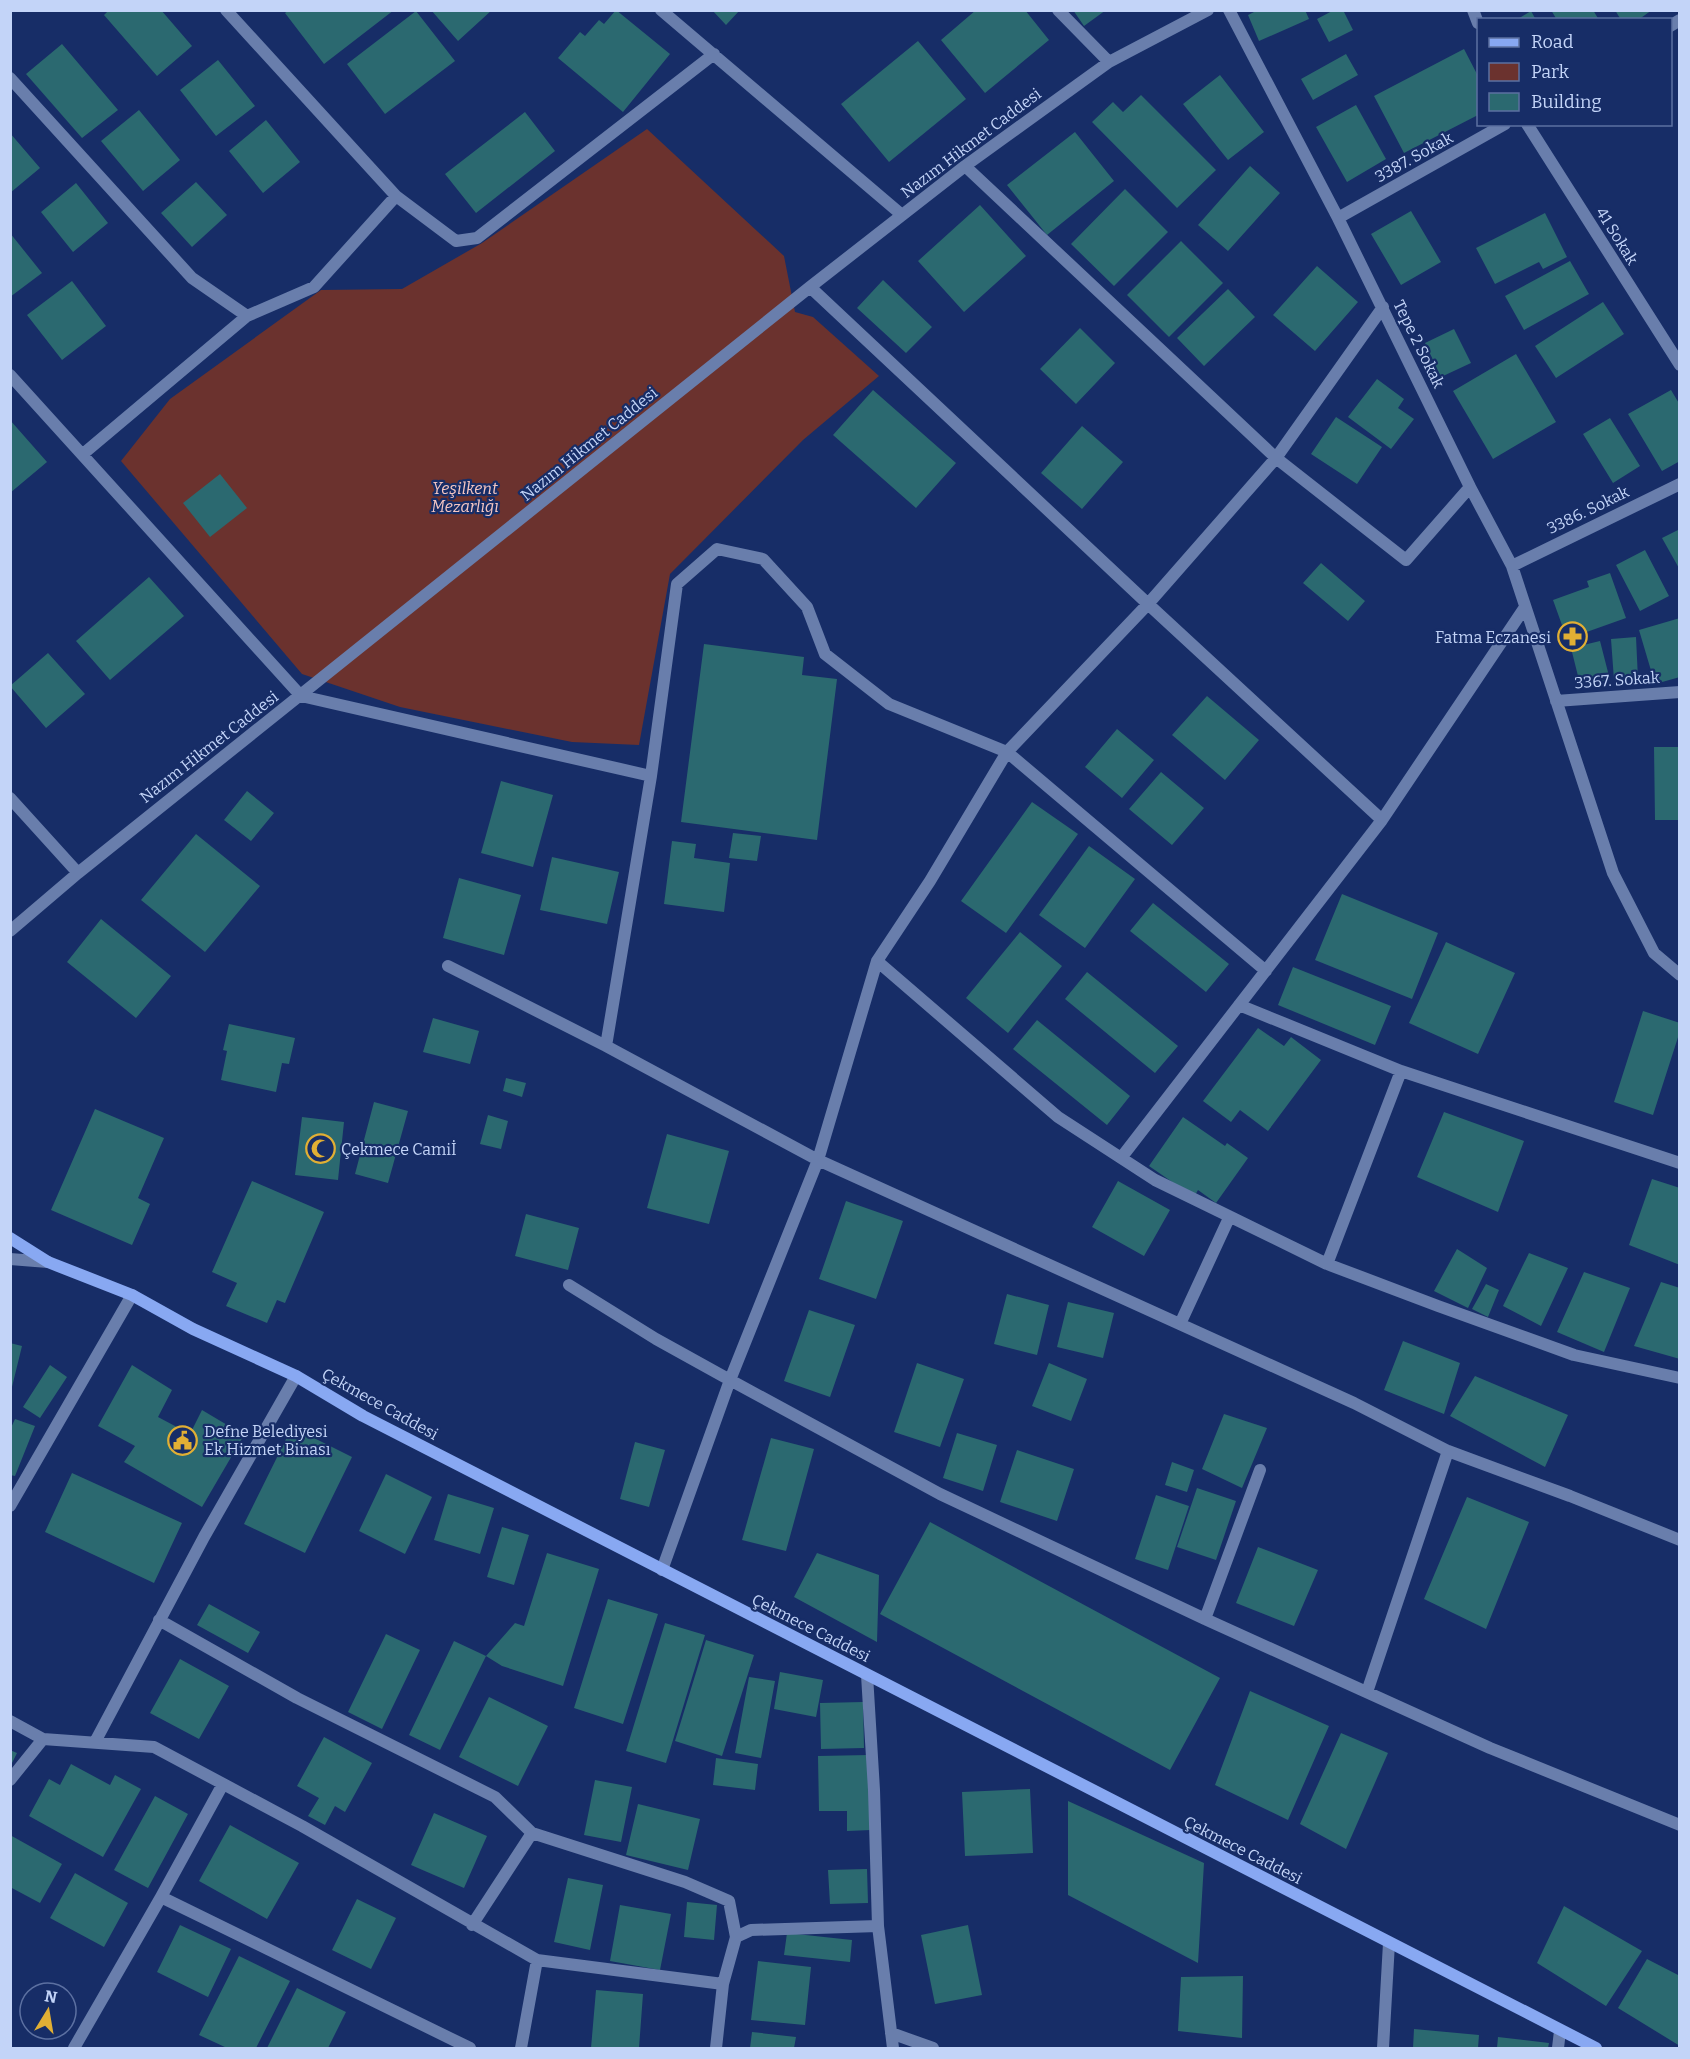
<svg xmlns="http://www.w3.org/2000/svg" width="1690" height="2059" font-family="Bitter,serif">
<rect width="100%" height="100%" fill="#172d67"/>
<!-- green -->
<path fill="#6b322e" d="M647 129 784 256 795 312 813 317 879 376 803 440 670 574 639 745 572 742 400 707 302 674 121 461 170 399 321 290 402 289 482 243Z"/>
<!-- building -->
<path fill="#2b6970" d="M109 10H161L192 46 157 76 104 15Z
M289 10H394L324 64 285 13Z
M431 10H492L458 41Z
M616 10 670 54 623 112 558 58 580 32 585 36 599 20 604 24Z
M712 10H740L726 25Z
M976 10H1025L1049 40 985 93 941 40Z
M1073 10H1106L1084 26Z
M1258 10H1305L1309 19 1259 41 1248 15Z
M1334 10H1343L1353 30 1329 42 1317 19Z
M1551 10H1593L1599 20H1557Z
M1615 10H1652L1638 20H1621Z
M416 11 455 61 385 114 347 64Z
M1531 11 1536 20H1516Z
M918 41 966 99 889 162 841 104Z
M62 44 118 110 82 138 26 74Z
M1464 49 1478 76V115L1404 153 1374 96Z
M1346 54 1358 75 1313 100 1301 79Z
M218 60 255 106 216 136 180 90Z
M1220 75 1264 132 1228 160 1183 104Z
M1141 95 1216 170 1177 208 1092 122 1113 102 1123 112Z
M1356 105 1386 159 1347 182 1316 127Z
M139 110 180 160 143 191 101 141Z
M525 112 555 151 476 213 445 174Z
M266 120 300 162 263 193 229 151Z
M1075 132 1114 181 1047 235 1007 185Z
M10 133 40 168 10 193Z
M1250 166 1280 193 1228 251 1198 225Z
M196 182 227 215 192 247 161 213Z
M76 183 108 223 73 252 41 212Z
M1125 189 1168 232 1114 286 1071 244Z
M980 205 1026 256 964 312 918 261Z
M1411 211 1441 262 1401 285 1371 234Z
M1545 213 1567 257 1543 269 1539 262 1495 284 1476 248Z
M10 233 42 273 10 297Z
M1181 241 1223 283 1169 337 1127 295Z
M1570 261 1589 294 1524 330 1505 296Z
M1317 266 1358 302 1315 351 1273 315Z
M883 280 932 327 906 353 857 308Z
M72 281 106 326 62 360 27 315Z
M1228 289 1255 317 1204 366 1177 338Z
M1603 302 1624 334 1556 378 1535 346Z
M1080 328 1115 363 1076 404 1040 369Z
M1454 329 1471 363 1441 377 1425 343Z
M1516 354 1556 422 1493 459 1453 391Z
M1377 379 1404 399 1398 408 1414 419 1391 449 1348 417Z
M873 390 956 463 916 508 833 435Z
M1671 390 1680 405V461L1662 471 1628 414Z
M1336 417 1382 447 1357 484 1311 454Z
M1610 418 1640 466 1613 483 1583 434Z
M10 420 47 462 10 493Z
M1082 426 1123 462 1082 509 1041 473Z
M220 474 247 508 210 537 183 503Z
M1680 529V570L1662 538Z
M1645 550 1669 596 1640 611 1616 565Z
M1321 563 1365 601 1348 621 1303 583Z
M1610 573 1626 618 1567 639 1553 600 1589 587 1587 581Z
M149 577 184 616 110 680 76 641Z
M1680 618V677L1655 684 1639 630Z
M1636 637 1638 679 1614 680 1611 639Z
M1600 641 1610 680 1581 688 1571 648Z
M704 644 804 657 802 675 837 679 817 840 681 822Z
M48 653 85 694 46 728 10 686Z
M1207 696 1259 740 1225 780 1172 735Z
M1117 729 1154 760 1122 798 1085 767Z
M1654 747H1680V820H1655Z
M1161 772 1204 808 1172 845 1129 809Z
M501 781 553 795 533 867 481 853Z
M247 791 274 813 251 841 224 820Z
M1032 802 1078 834 1006 933 961 901Z
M733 833 761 836 757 861 729 858Z
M196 834 260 886 205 952 141 900Z
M672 841 696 844 694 858 730 863 724 912 664 904Z
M1089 846 1135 879 1085 948 1039 915Z
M552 857 619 872 607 924 540 910Z
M459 878 521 895 504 955 443 938Z
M1342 894 1438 933 1412 999 1315 960Z
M1153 903 1229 964 1206 992 1130 931Z
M101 919 171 976 136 1018 67 962Z
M1020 932 1062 966 1008 1033 966 998Z
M1446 942 1515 973 1478 1054 1409 1023Z
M1293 967 1391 1006 1375 1045 1278 1005Z
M1087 972 1178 1046 1155 1073 1065 999Z
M1643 1011 1680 1023V1031L1653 1115 1614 1102Z
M433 1018 479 1031 470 1064 423 1052Z
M1037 1020 1130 1096 1107 1125 1013 1049Z
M229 1024 295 1038 289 1064 282 1063 276 1092 221 1080 227 1051 223 1050Z
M1258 1028 1284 1046 1291 1037 1321 1060 1268 1131 1240 1110 1231 1122 1203 1101Z
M506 1078 526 1083 522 1097 503 1091Z
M374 1102 408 1111 388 1183 355 1174Z
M95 1109 164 1138 138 1198 150 1204 132 1245 51 1210Z
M1444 1112 1524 1141 1498 1212 1417 1177Z
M488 1115 508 1121 501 1149 480 1144Z
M302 1117 344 1122 338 1180 295 1175Z
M1183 1117 1225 1146 1227 1143 1248 1158 1216 1203 1198 1190 1194 1197 1149 1166Z
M667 1134 729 1151 709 1224 647 1208Z
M1652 1179 1680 1188V1265L1629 1245Z
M252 1181 324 1212 285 1303 277 1300 267 1323 226 1306 237 1283 212 1272Z
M1118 1181 1170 1210 1144 1256 1092 1227Z
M846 1201 903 1221 876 1299 819 1279Z
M526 1214 579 1228 568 1270 515 1256Z
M1457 1249 1487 1268 1468 1308 1434 1291Z
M1529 1253 1568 1268 1541 1326 1503 1306Z
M1584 1272 1630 1288 1604 1352 1557 1332Z
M1661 1282 1680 1288V1359L1634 1346Z
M1486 1284 1499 1290 1488 1317 1472 1309Z
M1007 1294 1049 1305 1037 1355 994 1344Z
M1068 1302 1114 1313 1103 1358 1057 1347Z
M809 1310 855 1325 830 1397 784 1381Z
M1403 1341 1460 1363 1444 1414 1384 1390Z
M10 1343 22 1346 11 1391 10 1390Z
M917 1363 964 1379 940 1447 894 1432Z
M1049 1363 1087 1379 1071 1421 1032 1406Z
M50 1365 67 1377 40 1418 23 1407Z
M132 1365 172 1390 158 1417 190 1434 202 1410 244 1435 202 1507 124 1462 135 1446 98 1426Z
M1475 1376 1568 1415 1545 1467 1450 1416Z
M1224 1414 1267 1428 1242 1488 1202 1469Z
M15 1419 35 1426 15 1476 10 1475V1430Z
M292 1427 352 1457 305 1553 244 1524Z
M957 1433 997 1445 983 1491 943 1478Z
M771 1438 814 1449 786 1551 742 1540Z
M635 1442 665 1450 649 1507 620 1499Z
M1017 1450 1074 1469 1057 1521 1000 1502Z
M1172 1462 1194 1470 1187 1492 1165 1485Z
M72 1473 182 1523 154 1583 45 1532Z
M386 1474 432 1497 405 1554 359 1531Z
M1197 1488 1236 1501 1216 1560 1177 1547Z
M448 1494 494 1508 480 1554 434 1540Z
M1156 1495 1189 1506 1168 1570 1135 1559Z
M1467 1497 1529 1522 1486 1629 1424 1599Z
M930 1522 1220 1678 1170 1770 880 1614Z
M502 1527 529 1535 514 1585 487 1577Z
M1258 1547 1318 1570 1294 1626 1236 1603Z
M547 1553 599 1569 563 1686 502 1666 486 1656 515 1623 524 1626Z
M817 1553 879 1575 877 1642 794 1597Z
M608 1599 658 1614 623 1724 574 1708Z
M209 1604 260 1632 248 1653 197 1625Z
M665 1623 705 1635 666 1763 626 1751Z
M386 1634 420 1650 382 1729 348 1712Z
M706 1640 754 1655 722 1756 675 1741Z
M454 1641 486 1656 440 1750 409 1735Z
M180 1659 229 1686 199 1739 150 1713Z
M780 1672 823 1680 816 1717 774 1709Z
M749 1677 775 1681 761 1758 735 1753Z
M1250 1691 1329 1726 1288 1820 1215 1785Z
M489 1697 548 1726 518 1786 459 1757Z
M863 1702 864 1748 821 1749 820 1703Z
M1341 1733 1388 1753 1346 1849 1300 1824Z
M324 1737 372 1763 345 1812 335 1806 325 1825 308 1816 319 1798 297 1786Z
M10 1750 17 1753 10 1767Z
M869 1755 871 1830 847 1831V1811H819L818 1756Z
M716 1758 758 1764 755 1790 713 1785Z
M71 1764 110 1785 115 1775 141 1789 103 1857 29 1816 49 1779 60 1785Z
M595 1780 632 1787 621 1842 584 1835Z
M1030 1789 1033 1853 965 1856 962 1792Z
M155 1796 188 1814 148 1888 114 1870Z
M1068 1801 1204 1863 1198 1963 1068 1895Z
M638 1804 700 1819 688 1870 626 1855Z
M434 1813 487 1836 464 1888 411 1865Z
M230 1825 299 1863 267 1919 199 1881Z
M10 1835 62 1864 40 1903 10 1887Z
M867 1869 868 1903 830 1904 828 1870Z
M75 1873 128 1903 104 1947 50 1918Z
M568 1878 603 1885 590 1950 554 1942Z
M357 1899 396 1918 371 1969 332 1950Z
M687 1902 717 1905 714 1940 684 1937Z
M620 1905 671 1914 660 1970 610 1961Z
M1564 1906 1642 1951 1606 2006 1537 1963Z
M180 1925 231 1949 208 1997 157 1972Z
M968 1925 982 1995 935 2004 921 1935Z
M787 1933 852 1940 850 1962 784 1955Z
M239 1956 290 1981 256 2048H227L199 2035Z
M1647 1959 1680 1976V2046L1618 2008Z
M758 1961 811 1967 805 2025 751 2020Z
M1243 1976 1242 2038 1178 2031 1181 1977Z
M297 1988 346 2012 328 2048H267Z
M596 1990 643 1994 639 2048H591Z
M1414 2029 1479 2035 1478 2048H1413Z
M752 2032 796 2037 794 2048H750Z
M1498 2037 1549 2043 1548 2048H1497Z"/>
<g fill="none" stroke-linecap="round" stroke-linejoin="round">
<!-- minor -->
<path stroke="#697eac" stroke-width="12" d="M226 10 396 196 456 241 477 238 714 54
M661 10 902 215
M1058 10 1109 62
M1229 10 1338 218 1470 487 1512 566 1613 873 1654 953 1680 975
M1473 10 1478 23
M1670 26 1680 20
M10 78 192 278 247 316 314 287 396 196
M1527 124 1680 365
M965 166 1276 458 1406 560 1470 487
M1338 218 1505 124
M810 287 1148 604 1382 820
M10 375 301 696 651 776 606 1046
M83 454 247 316
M1512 566 1680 484
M1556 701 1680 692
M651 776 677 584 717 549 763 559 807 607 825 654 889 704 1007 752 1266 971
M10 798 78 873
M10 931 78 873 810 287 965 166 1109 62 1208 10
M877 961 1058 1117 1155 1180 1327 1264 1438 1306 1574 1355 1680 1378
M448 966 606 1046 818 1160 1354 1403 1448 1451 1570 1496 1680 1540
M1239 1005 1401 1071 1680 1163
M1121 1158 1382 820 1525 607
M10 1259 48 1262
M1327 1264 1401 1071
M569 1285 656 1339 730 1380 940 1494 1205 1619 1490 1748 1680 1825
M1180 1324 1229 1218
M10 1506 132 1295
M662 1570 730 1380 818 1160 877 961 930 881 1007 752 1148 604 1276 458 1383 307
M1205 1619 1260 1470
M159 1620 297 1698 495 1797 532 1833 685 1882 729 1901 736 1937 723 1984 716 2048
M867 1675 874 1790 878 1926 893 2048
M1367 1692 1448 1451
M10 1721 43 1739 154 1747 302 1826 537 1960 723 1984
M95 1742 204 1537 296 1376
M10 1780 43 1739
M161 1897 470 2048
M472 1925 532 1833
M736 1937 751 1930 878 1926
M891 2033 933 2048
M74 2048 161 1897 223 1784
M521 2048 537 1960
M1383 2048 1389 1943
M1558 2048 1560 2031"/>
<!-- secondary -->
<path stroke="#88a8f2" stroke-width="12" d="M10 1238 48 1262 132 1295 193 1329 296 1376 363 1416 1596 2048"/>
</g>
<!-- icons -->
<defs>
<symbol id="pharmacy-ring" viewBox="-11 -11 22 22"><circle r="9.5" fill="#172d67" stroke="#e1af34" stroke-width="1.5"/><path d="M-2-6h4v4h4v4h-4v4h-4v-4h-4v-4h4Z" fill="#e1af34"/></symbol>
<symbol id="mosque-ring" viewBox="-11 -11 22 22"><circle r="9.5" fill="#172d67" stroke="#e1af34" stroke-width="1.5"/><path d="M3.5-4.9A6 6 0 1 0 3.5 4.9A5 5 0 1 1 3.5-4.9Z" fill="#e1af34"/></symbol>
<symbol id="civic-ring" viewBox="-11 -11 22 22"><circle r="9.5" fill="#172d67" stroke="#e1af34" stroke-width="1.5"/><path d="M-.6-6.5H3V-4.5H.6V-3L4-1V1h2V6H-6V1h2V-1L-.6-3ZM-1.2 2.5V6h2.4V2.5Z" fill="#e1af34"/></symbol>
</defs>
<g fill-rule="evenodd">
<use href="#pharmacy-ring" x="1556" y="620" width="33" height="33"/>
<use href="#mosque-ring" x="304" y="1132" width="33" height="33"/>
<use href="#civic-ring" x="166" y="1424" width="33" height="33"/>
</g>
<g text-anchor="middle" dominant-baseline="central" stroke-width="4.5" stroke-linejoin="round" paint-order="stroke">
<!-- street labels -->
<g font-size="16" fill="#c3d4f8" stroke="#172d67">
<text transform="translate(971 143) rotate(-37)">Nazım Hikmet Caddesi</text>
<text transform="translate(1414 157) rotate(-29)">3387. Sokak</text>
<text transform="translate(1617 236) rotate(58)">41 Sokak</text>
<text transform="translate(1419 344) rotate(64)">Tepe 2 Sokak</text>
<text transform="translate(589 444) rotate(-39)">Nazım Hikmet Caddesi</text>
<text transform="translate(1588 510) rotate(-26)">3386. Sokak</text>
<text transform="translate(1617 680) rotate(-4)">3367. Sokak</text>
<text transform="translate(209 747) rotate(-38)">Nazım Hikmet Caddesi</text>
<text transform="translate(380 1404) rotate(29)">Çekmece Caddesi</text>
<text transform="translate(811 1628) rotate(27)">Çekmece Caddesi</text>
<text transform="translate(1243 1850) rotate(27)">Çekmece Caddesi</text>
</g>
<!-- park labels -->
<g font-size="16" font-style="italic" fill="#f6c7c2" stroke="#172d67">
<text x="465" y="488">Yeşilkent<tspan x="465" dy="18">Mezarlığı</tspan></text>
</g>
<!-- poi labels -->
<g font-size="16" fill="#c3d4f8" stroke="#172d67" text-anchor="start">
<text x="1551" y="637" text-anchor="end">Fatma Eczanesi</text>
<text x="341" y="1149">Çekmece Camiİ</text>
<text x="204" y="1431">Defne Belediyesi<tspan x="204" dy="18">Ek Hizmet Binası</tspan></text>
</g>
</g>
<!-- border -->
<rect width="1690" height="2059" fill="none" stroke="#c3d4f8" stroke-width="24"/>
<!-- legend -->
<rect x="1477" y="18" width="195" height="108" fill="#172d67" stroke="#5c70a1" stroke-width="1.5"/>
<rect x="1489" y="38" width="30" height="9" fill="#88a8f2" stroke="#5c70a1" stroke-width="1.5"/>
<text x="1531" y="48" font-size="18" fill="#c3d4f8">Road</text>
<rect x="1489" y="63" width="30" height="18" fill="#6b322e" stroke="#5c70a1" stroke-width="1.5"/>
<text x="1531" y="78" font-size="18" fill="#c3d4f8">Park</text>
<rect x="1489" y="93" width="30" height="18" fill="#2b6970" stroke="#5c70a1" stroke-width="1.5"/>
<text x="1531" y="108" font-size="18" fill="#c3d4f8">Building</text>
<!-- north arrow -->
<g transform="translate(48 2011) rotate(11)"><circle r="28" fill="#172d67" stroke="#5c70a1" stroke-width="1.5"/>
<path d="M0-4.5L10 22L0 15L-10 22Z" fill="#e1af34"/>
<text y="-9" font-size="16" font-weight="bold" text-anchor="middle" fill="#c3d4f8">N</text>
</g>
</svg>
